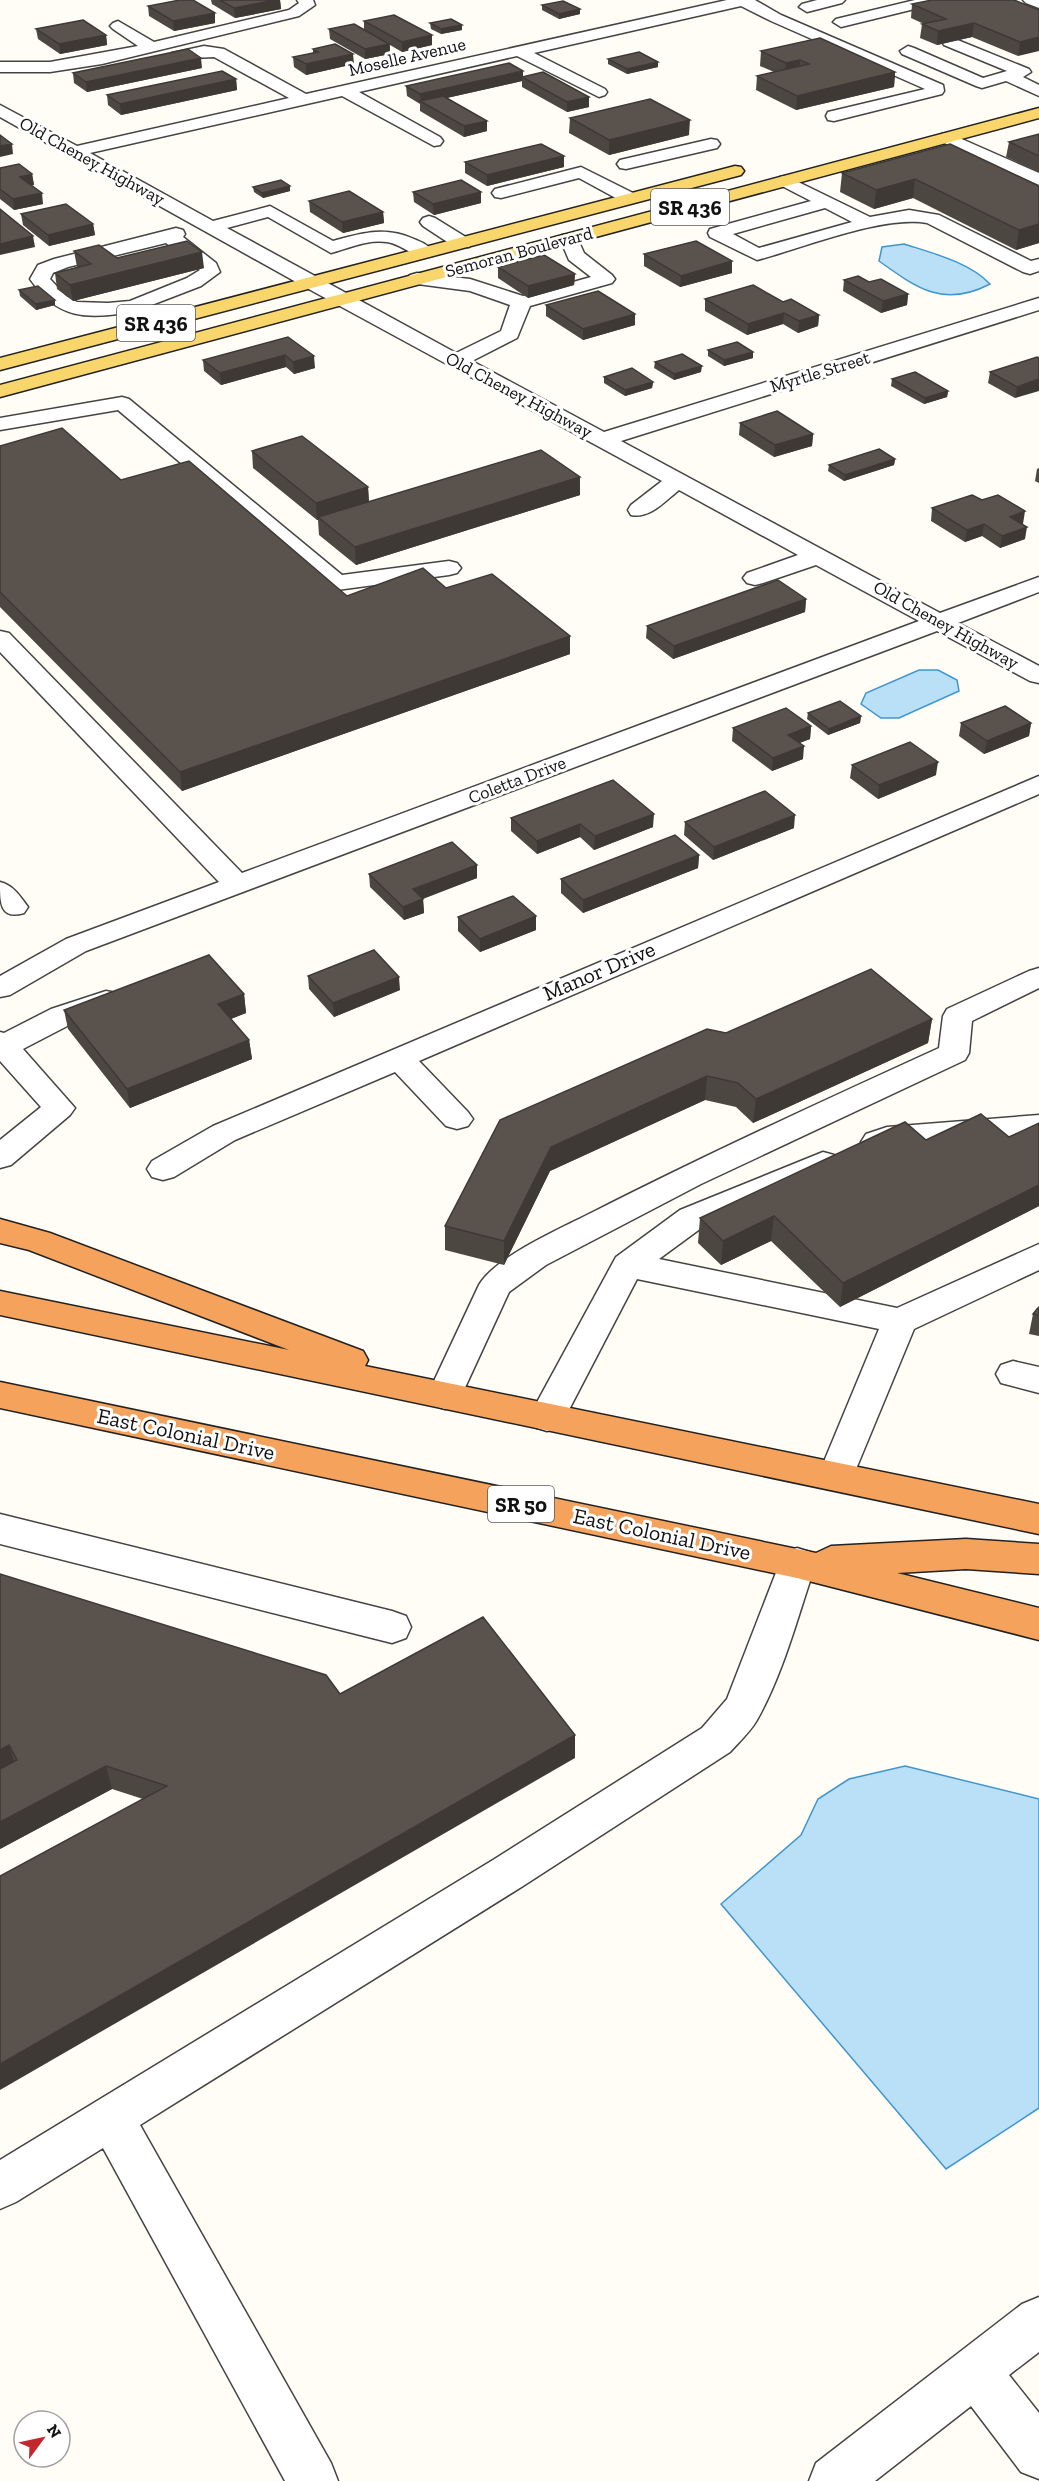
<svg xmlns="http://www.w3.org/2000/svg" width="1039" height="2481" font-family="'Zilla Slab',serif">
<rect width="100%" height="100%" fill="#fffdf5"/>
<!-- water -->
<path fill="#b9e0f7" stroke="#3f96cf" stroke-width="1.5" d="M904 244C932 253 969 262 990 284 944 308 918 289 879 261L882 247Z
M919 670H938L957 680 959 691 899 718H881L861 704 866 693Z
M905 1766 1039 1799V2108L946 2169 721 1904 801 1835 818 1799 849 1779Z"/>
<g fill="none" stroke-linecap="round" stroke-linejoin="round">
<defs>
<path id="minor" d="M297 0H313L315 5 299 16 102 64 50 72H0V62H50L138 46 113 29 110 26 113 23 118 21 154 42 289 10 299 3Z
M727 0H755L781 15 943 85 944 91 942 94 834 121 828 120 826 116 828 112 925 89 771 21 741 6 534 53 605 89 607 92 605 95 599 97 517 56 359 92 440 137 443 141 440 145 434 146 342 96 90 153 213 221 270 206 333 241C362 233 385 226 414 239 421 242 429 245 433 252L431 256C414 260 403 244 387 242 368 239 349 248 331 253L268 217 227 228 456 353 501 331 510 305 470 291 410 283 407 279 410 275 417 273 470 279 523 296 591 277 569 260 560 239 562 235H576L584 253 612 275 615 279 612 283 530 306 517 338 472 361 604 432 1039 298V310L621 441 940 613 1039 577V592L958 623 1039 666V683L1030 681 937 631 86 951 10 995 0 997V976L66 939 219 882 0 652V631L9 633 242 873 919 621 816 565 763 583 755 585 747 583 743 578 747 573 798 555 679 490C665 501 650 519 631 515L628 510 631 505 662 481 305 287 0 117V105L77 146 289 98 214 57 172 59 170 56 172 53 204 46 224 49 306 94Z
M817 0H845L842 3 807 12 799 7 802 4Z
M915 0H942L939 3 841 27 833 22 836 19Z
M1023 0H1039V8L1026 3Z
M950 37 1029 69 1031 72 1023 77 1039 85V96L1006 81 982 88 976 86 902 54 900 51 908 46 914 48 983 78 1007 71 944 45 942 42 944 39Z
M948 133 1039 173V185L942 142 939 138 942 134Z
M711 139 717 140 720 144 717 148 626 169 620 168 617 164 620 160Z
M581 167 635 194 638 198 635 202H623L579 178 501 198 495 197 492 193 495 189Z
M786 176 870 217 909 210 939 215 1031 261 1039 259V271L1030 274 1023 272 927 223C883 215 803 248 757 260L710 237 708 233 710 229 811 201 780 185 777 181 780 177ZM825 208 852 222 759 248 733 234Z
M429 216 435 218 469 239 471 243 469 247H455L423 226 420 222 423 218Z
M176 228 183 230 185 234 183 237 216 263 220 272 201 286 149 306 163 318 160 322H146L132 312C86 319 58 320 30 279L38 265 54 259ZM166 243 200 270 187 278 130 301 108 303 77 302 66 296 50 279 53 273 68 267Z
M122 397 129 399 342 575 449 561 457 563 461 568 457 573 449 575 337 590 329 588 118 410 0 430V418Z
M1039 776V794L419 1061 468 1112 473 1119 468 1126 457 1129 446 1126 395 1072 235 1140 174 1177 163 1180 152 1177 147 1169 152 1161 213 1126Z
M0 882C13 885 20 896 28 907L24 913C0 920 0 903 0 882Z
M1039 968V988L972 1021 969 1053 965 1060 701 1184 546 1265 509 1292 457 1405 445 1409 433 1405 427 1396 479 1285C496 1256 562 1228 593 1212 707 1154 823 1101 939 1048L943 1016 947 1009 1029 971Z
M106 991 116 993 121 1000 116 1007 73 1023 23 1049 75 1108 70 1115 11 1165 0 1168V1140L41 1107 0 1061V1032L4 1033 51 1009Z
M1039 1115V1137L891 1148 877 1153 866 1150 861 1142 866 1134 887 1127Z
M823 1152 834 1155 839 1163 834 1171 704 1226 659 1259 897 1308 1039 1244V1270L914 1329 849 1486 836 1490 823 1486 818 1476 879 1329 637 1279 560 1427 547 1431 534 1427 529 1417 616 1257 680 1210Z
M1013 1361 1039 1367V1393L1001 1383 996 1374 1001 1365Z
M0 1514 392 1611 406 1616 411 1627 406 1638 392 1643 0 1544Z
M797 1548 810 1552 816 1563C798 1615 784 1672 757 1720 750 1732 739 1742 730 1752L523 1886 140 2125 331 2463 338 2481H285L103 2148 16 2202 0 2209V2160L493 1860 702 1728 727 1699 784 1552Z
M1039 2297V2352L1009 2375 1039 2413V2479L1021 2472 971 2406 875 2481H809L816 2463 1022 2304Z"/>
<path id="major" d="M1039 108V118L0 397V385Z
M735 166 741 167 744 171 741 175 0 370V358Z"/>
<path id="highway" d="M0 1219 50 1233 363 1351 368 1360 365 1366 1039 1504V1534L0 1315V1291L289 1350 29 1250 0 1243Z
M0 1382 816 1553 831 1546 966 1539 1039 1544V1574L966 1569 897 1573 1039 1608V1640L797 1578 0 1408Z"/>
</defs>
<!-- minor casing -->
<use href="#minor" stroke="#444" stroke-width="3"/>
<!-- major casing -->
<use href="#major" stroke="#222" stroke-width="3"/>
<!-- highway casing -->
<use href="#highway" stroke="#222" stroke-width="3"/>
<!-- minor -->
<use href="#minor" fill="#fff" fill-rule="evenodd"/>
<!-- major -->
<use href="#major" fill="#f9d66b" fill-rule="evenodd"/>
<!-- highway -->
<use href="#highway" fill="#f5a25d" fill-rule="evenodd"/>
</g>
<!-- wall -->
<path fill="#4d4742" d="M211 0H280L281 9 235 18 212 4Z
M912 4 1039 10 1018 56 972 37 937 45 920 38 922 24H924L911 18Z
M542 5 580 14 559 19 542 10Z
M148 6 215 13V23L174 31 149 16Z
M364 21 432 35V45L402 52 390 45V54L365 59 330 39 329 29 364 30Z
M430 23 462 30 441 34 431 29Z
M36 29 106 35 107 45 60 54 38 39Z
M313 49 354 64 306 75 294 67 293 57 313 53Z
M761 51 895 72 894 87 796 110 756 90 757 76 774 72 760 66Z
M608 59 658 67 627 74 608 64Z
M202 68 87 92 74 83 73 73Z
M523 77 589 97V107L567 112 522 87V81L447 98 487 121V131L464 137 420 111V104L407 96 406 86Z
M236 79 237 90 121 115 108 105 107 95Z
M570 118 689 135 609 155 569 133Z
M1039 134V172L1006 157 1009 142Z
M564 156V167L487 186 465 173V162Z
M0 168 32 174 34 185H32L43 204 14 210 0 199Z
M842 173 1039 186V243L1016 250 913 198 874 209 840 192Z
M253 187 290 191 263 198 254 192Z
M413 192 481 203 434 215 414 202Z
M309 201 383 212 384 223 343 233 310 212Z
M21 214 93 224 95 235 49 246 23 225Z
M74 251 117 258 204 268 73 301 57 289 55 273 77 267Z
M644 254 732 273 680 287 644 266Z
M498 267 575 274 574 285 528 298 498 278Z
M844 280 869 282 908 294 907 305 881 313 843 291Z
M19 290 55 305 36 310 20 296Z
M705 299 783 302 819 315 818 326 798 333 783 324 747 335 705 311Z
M546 305 635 314V325L583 340 546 316Z
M288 337 315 368 294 374 286 367 221 385 204 371 203 360Z
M708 350 753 358 724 366 708 356Z
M1037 357 1015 398 988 383 990 372Z
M655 362 701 372 674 380 654 368Z
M604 377 653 382 652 388 625 396 604 383Z
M892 379 948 391 947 397 924 404 891 386Z
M740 423 813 434 812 446 774 457 739 435Z
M0 446 121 480 347 596 446 588 570 654 182 791 0 607Z
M252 451 368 487 369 502 580 477V495L356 565 319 535 318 520H317L253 468Z
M895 459 894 465 844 481 828 471 829 465Z
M1039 468V483L1035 481 1037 469Z
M932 508 1023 524H1022L1025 539 1000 548 982 536 965 542 931 521Z
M806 599 805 612 673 659 646 638 647 626Z
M808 713 861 716 860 723 828 735 807 719Z
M961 723H1031L1029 736 984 754 959 736Z
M811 726 810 739 799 743 803 759 772 771 732 741 733 728Z
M852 765 936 775 878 799 850 778Z
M511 818 653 827 594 850 580 837 537 854 511 831Z
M685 822 794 828 713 860 684 835Z
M699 855 698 868 583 913 561 893V879Z
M477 865V878L423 899 424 913 404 920 370 887 369 874Z
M536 916V930L480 952 458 931V917Z
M308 976 400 990 334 1017 309 989Z
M244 994 246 1013 231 1019 249 1040 252 1059 130 1108 68 1029 64 1010Z
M932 1019 928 1043 753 1123 736 1107 705 1100 550 1171 504 1265 445 1250V1226L726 1033Z
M1039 1123V1206L840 1307 771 1241 721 1265 698 1243 700 1218 926 1140 1009 1137Z
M1039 1307V1336L1029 1334 1033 1314Z
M0 1574 340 1694 575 1735V1758L143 1799 112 1789 0 1849Z"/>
<!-- shaded-wall -->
<path fill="#3f3936" d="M276 0H280L281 9 235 18 234 8Z
M580 9V14L559 19V14Z
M215 13V23L174 31 173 21Z
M974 23 972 37 937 45 938 31Z
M462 25V30L441 34V29Z
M106 35 107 45 60 54 59 44Z
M432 35V45L402 52V42Z
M1039 37V51L1018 56 1020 42Z
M389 44 390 54 365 59V49Z
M353 54 354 64 306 75V64Z
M201 58 202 68 87 92 86 82Z
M800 60 799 74 784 78 786 63Z
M658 62V67L627 74V69Z
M523 71V78L522 77V81L424 103 421 101 420 94Z
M895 72 894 87 796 110 797 96Z
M236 79 237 90 121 115 120 104Z
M589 97V107L567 112V102Z
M690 120 689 135 609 155V140Z
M487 121V131L464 137V126Z
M12 144 13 154 0 157V146Z
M564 156V167L487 186V175Z
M32 174 34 185 22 187 20 177Z
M915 179 913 198 874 209 876 190Z
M290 186V191L263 198 262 193Z
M481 192V203L434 215 433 204Z
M42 193 43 204 14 210 13 199Z
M383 212 384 223 343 233 342 222Z
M93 224 95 235 49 246 48 235Z
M1039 224V243L1016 250 1019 230Z
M33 236 35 247 0 255V244Z
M202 252 204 268 73 301 70 285Z
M732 261V273L680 287 681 276Z
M575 274 574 285 528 298V286Z
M908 294 907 305 881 313 883 301Z
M55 300V305L36 310V304Z
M784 313 783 324 747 335 748 324Z
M635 314V325L583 340V329Z
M819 315 818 326 798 333 799 321Z
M753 352V358L724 366V360Z
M285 355 286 367 221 385 220 373Z
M314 356 315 368 294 374 293 362Z
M702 366 701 372 674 380V374Z
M1039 379V391L1015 398 1017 387Z
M653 382 652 388 625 396V390Z
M948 391 947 397 924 404 925 398Z
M813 434 812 446 774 457 775 445Z
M895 459 894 465 844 481 845 475Z
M580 477V495L356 565 355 547Z
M368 487 369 505 318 517V520H317L316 503Z
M1025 511 1023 524 1008 529 1010 517Z
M984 524 982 536 965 542 967 530Z
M1027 527 1025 539 1000 548 1002 536Z
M806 599 805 612 673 659 674 646Z
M570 636V654L182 791 180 772Z
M861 716 860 723 828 735 829 729Z
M1031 723 1029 736 984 754 987 741Z
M811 726 810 739 787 748 788 735Z
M804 746 803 759 772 771 773 758Z
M938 762 936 775 878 799 879 785Z
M654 814 653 827 594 850 595 836Z
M795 815 794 828 713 860 714 847Z
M580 824V837L537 854V841Z
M699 855 698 868 583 913V900Z
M477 865V878L413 902V889Z
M423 899 424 913 404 920 403 907Z
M536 916V930L480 952V939Z
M399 977 400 990 334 1017 333 1003Z
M244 994 246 1013 220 1023 218 1004Z
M932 1019 928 1043 753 1123 756 1099Z
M249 1040 252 1059 130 1108 127 1089Z
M707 1076 705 1100 550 1171 504 1265V1241L551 1147Z
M1039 1185V1206L840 1307 843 1283Z
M774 1216 771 1241 721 1265 723 1241Z
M575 1735V1758L0 2090V2064Z
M9 1745 16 1768 0 1776V1750Z
M106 1766 112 1789 0 1849V1822Z"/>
<!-- building -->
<path fill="#5a524d" stroke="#3f3936" stroke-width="1.5" d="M180 0H193L215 13 173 21 148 6Z
M220 0H276L234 8Z
M932 0H1014L1039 10V37L1020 42 974 23 938 31 922 24 946 19 912 4Z
M563 1 580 9 559 14 542 5Z
M394 15 432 35 402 42 364 21Z
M451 19 462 25 441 29 430 23Z
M83 20 106 35 59 44 36 29Z
M354 24 389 44 365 49 329 29Z
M820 38 895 72 797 96 757 76 809 64 800 60 786 63 761 51Z
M335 44 353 54 306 64 293 57 318 52 313 49Z
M188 49 201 58 86 82 73 73Z
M639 52 658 62 627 69 608 59Z
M509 63 523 71 420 94 406 86Z
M222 71 236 79 120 104 107 95Z
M543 72 589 97 567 102 522 77Z
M443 96 487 121 464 126 420 101Z
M650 99 690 120 609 140 570 118Z
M1039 134V156L1009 142Z
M0 135 12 144 0 146Z
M541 144 564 156 487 175 465 162Z
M950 144 1039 186V224L1019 230 915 179 876 190 842 173Z
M19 164 32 174 20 177 42 193 13 199 0 189V168Z
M281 180 290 186 262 193 253 187Z
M461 180 481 192 433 204 413 192Z
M349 191 383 212 342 222 309 201Z
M66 204 93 224 48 235 21 214Z
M0 209 33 236 0 244Z
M187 241 202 252 70 285 55 273 91 264 74 251 99 245 117 258Z
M696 241 732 261 681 276 644 254Z
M544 255 575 274 528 286 498 267Z
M858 276 869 282 881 279 908 294 883 301 844 280Z
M753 285 783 302 791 299 819 315 799 321 784 313 748 324 705 299Z
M38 286 55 300 36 304 19 290Z
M598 291 635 314 583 329 546 305Z
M288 337 314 356 293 362 285 355 220 373 203 360Z
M737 342 753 352 724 360 708 350Z
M682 354 702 366 674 374 655 362Z
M1037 357 1039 358V379L1017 387 990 372Z
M632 368 653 382 625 390 604 377Z
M915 372 948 391 925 398 892 379Z
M777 411 813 434 775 445 740 423Z
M62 428 121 480 189 461 347 596 423 568 446 588 492 574 570 636 180 772 0 592V446Z
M302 436 368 487 316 503 252 451Z
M879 449 895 459 845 475 829 465Z
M541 450 580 477 355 547 318 517Z
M972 495 982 500 998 495 1025 511 1010 517 1027 527 1002 536 984 524 967 530 932 508Z
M778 580 806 599 674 646 647 626Z
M840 701 861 716 829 729 808 713Z
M1005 706 1031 723 987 741 961 723Z
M786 708 811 726 788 735 804 746 773 758 733 728Z
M910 742 938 762 879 785 852 765Z
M613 780 654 814 595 836 580 824 537 841 511 818Z
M765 791 795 815 714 847 685 822Z
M675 835 699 855 583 900 561 879Z
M452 842 477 865 413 889 423 899 403 907 369 874Z
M513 896 536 916 480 939 458 917Z
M374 950 399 977 333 1003 308 976Z
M209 955 244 994 218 1004 249 1040 127 1089 64 1010Z
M871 969 932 1019 756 1099 738 1083 707 1076 551 1147 504 1241 445 1226 500 1120 707 1029 726 1033Z
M981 1114 1009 1137 1039 1123V1185L843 1283 774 1216 723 1241 700 1218 905 1122 926 1140Z
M1039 1307V1315L1033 1314 1037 1309Z
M0 1574 326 1675 340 1694 483 1617 575 1735 0 2064V1876L167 1786 106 1766 0 1822V1769L17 1760 9 1745 0 1750Z"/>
<g text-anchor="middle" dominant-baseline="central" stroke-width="6" stroke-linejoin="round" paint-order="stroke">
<!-- far-street labels -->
<g font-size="18" fill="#111" stroke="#fff">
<text transform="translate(407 57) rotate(-13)">Moselle Avenue</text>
<text transform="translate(92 161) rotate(29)">Old Cheney Highway</text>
<text transform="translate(519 252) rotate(-15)">Semoran Boulevard</text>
<text transform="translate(820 372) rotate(-17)">Myrtle Street</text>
<text transform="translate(519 395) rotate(28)">Old Cheney Highway</text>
<text transform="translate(946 625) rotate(29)">Old Cheney Highway</text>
<text transform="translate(517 780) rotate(-21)">Coletta Drive</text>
</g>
<!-- shield labels -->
<g fill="#fff" stroke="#585858" stroke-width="1.5">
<rect x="651" y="189" width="78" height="36" rx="4.5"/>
<rect x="117" y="305" width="78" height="36" rx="4.5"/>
<rect x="488" y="1486" width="66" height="36" rx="4.5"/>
</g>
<g font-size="21" font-weight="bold" fill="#111">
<text x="690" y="207">SR 436</text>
<text x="156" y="323">SR 436</text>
<text x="521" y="1504">SR 50</text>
</g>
<!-- street labels -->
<g font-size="22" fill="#111" stroke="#fff">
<text transform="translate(599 971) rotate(-23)">Manor Drive</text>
<text transform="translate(186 1434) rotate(12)">East Colonial Drive</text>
<text transform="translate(662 1534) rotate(12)">East Colonial Drive</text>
</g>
</g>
<!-- north arrow -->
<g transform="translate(42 2439) rotate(57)"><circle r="28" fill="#ffffff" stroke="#a0a0a0" stroke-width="1.5"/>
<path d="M0-4.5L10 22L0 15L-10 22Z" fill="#c4262e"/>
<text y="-9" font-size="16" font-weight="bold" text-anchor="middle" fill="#111111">N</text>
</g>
</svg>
